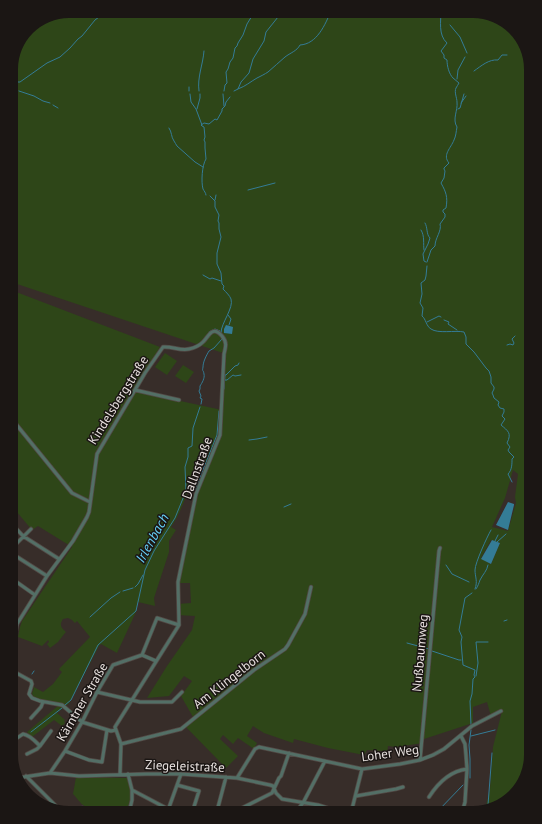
<svg xmlns="http://www.w3.org/2000/svg" width="542" height="824" font-family="'PT Sans',sans-serif">
<rect width="100%" height="100%" fill="#372d29"/>
<!-- education -->
<path fill="#41313d" d="M131 800 128 813H76L82 805 91 808 99 807H112L116 812 126 811Z"/>
<!-- green -->
<path fill="#2e4618" fill-rule="evenodd" d="M69 11H477L502 19 523 40 531 69V756L523 784 502 805 485 810 490 789 493 747 502 711 491 716 487 702 473 707V723L424 739 423 743 396 747 388 746 387 755 383 754V751L367 750 364 755 328 748 294 739 293 743 264 733 253 726 247 736 257 743 254 749 238 738 233 744 223 735 220 739 238 756 226 768 184 725 193 717 181 696 192 681 184 676 169 696 147 698 167 666 192 630 195 616 177 615V604L191 603 190 583H177L194 494 196 496 206 465 202 463C188 482 185 508 171 527L176 530 169 541V552L154 598 155 606 138 602 136 612 117 653 101 644 99 646 70 702 65 707 42 701 33 697 32 693 34 688 32 686 43 692 53 684 62 672 59 669 90 637 77 621 75 623 72 620 68 618 63 619C59 625 61 628 66 632L65 633 58 642 50 648 47 644 49 642 48 640 42 646 18 637 20 627 22 621 72 547 38 526 32 530 11 505V290L160 347 134 391 222 410 226 354 11 282V65L28 28ZM513 470 518 474 515 497 516 503 508 531 492 527 505 498ZM491 540 500 543 491 564 481 558Z
M165 353 177 361 167 375 155 367Z
M183 365 194 372 186 383 175 376Z
M59 705 63 708 57 713 65 720 64 721 65 723 62 726 54 720 32 737 27 732Z
M76 777 127 778C132 793 133 796 126 810L116 812 111 807H100L99 809C92 808 84 808 80 802 77 799 76 797 73 794Z"/>
<!-- water -->
<path fill="#347c96" d="M226 325 233 327 232 334 224 333V329Z
M508 502 514 504V505L508 530 496 525Z
M492 540 500 543 491 564 481 559Z"/>
<g fill="none" stroke-linecap="round" stroke-linejoin="round">
<!-- stream -->
<path stroke="#347c96" stroke-width="1" d="M450 25 460 37 467 53
M474 71C481 66 489 59 498 60L502 55H507
M457 79 458 70 465 57
M11 83 16 82H20L47 63 60 57 70 48 78 39 82 36 95 20 107 11
M189 87V91
M11 89 14 90
M238 89C246 86 250 82 257 78 261 76 265 74 268 72 274 67 279 62 285 57 290 53 297 51 300 45 317 44 325 25 331 11
M19 91 34 96 43 101 50 103
M199 91C197 77 203 65 204 51
M224 91 225 85 227 83 226 72 228 69 230 62 233 58 235 48 237 46 238 43 243 35 247 24 255 11
M234 91 238 89 241 82 249 73 253 59 264 41 266 32 278 17 277 13 280 11
M190 94 191 102 196 109 202 125
M223 94 224 106
M461 103 466 96
M53 105 58 108
M197 109 200 98V94
M458 109 460 108 464 94
M169 128C172 132 171 137 174 141 175 143 176 144 177 146L195 162 203 167
M248 190 275 183
M206 195C206 193 204 191 203 189 201 182 202 165 206 159L205 148V142L204 140 205 137 204 127 202 126 201 125 204 123 209 124 215 119 217 120 222 111V109L225 106 226 102 230 97
M210 196 215 201V207L219 215 218 221 219 223V229L221 237 217 253V264L221 273 222 284 224 286 223 289C226 292 230 296 231 299 234 308 221 323 221 333L224 337
M215 200 216 195
M425 223C428 228 426 234 430 238L428 244 423 254 424 261 426 262
M421 230C425 236 423 244 424 250
M427 262 431 250 435 246C435 238 442 231 440 224L445 217V214L443 212V210L446 208C448 197 446 192 441 183L444 178 445 171 444 169V168L449 163C442 155 451 148 454 140 456 136 456 132 457 127 452 119 458 111 457 102 457 98 454 92 456 88 457 86 458 85 459 83 457 81 455 80 453 78 449 74 447 66 447 60L444 58V55L441 51 447 43C438 35 441 21 441 11
M427 266 426 276 425 280 421 283 422 294 420 303 423 308 422 316C426 319 426 326 431 329 438 334 455 330 464 332L466 337V344L474 352 486 368 489 371 491 377V383L494 387V389L492 393 493 395 494 398 499 402 498 405 500 408 504 409V412L502 416 505 419 501 425C508 431 512 433 507 443L510 447 508 450 509 452 514 457 512 459C512 464 512 470 508 474L512 482
M203 275 210 279 212 278 221 281
M228 315 231 319 229 325
M444 320 449 322 448 324 457 330
M427 322 439 316 441 317
M215 329 220 331
M209 332 213 330
M507 345 510 344 513 345 514 343 512 339 515 336
M224 380H227L233 375 235 376 241 375
M224 389 225 375H226L235 366 238 365 239 363
M201 404 202 399 200 398 201 396 199 391 200 389V386C202 383 205 378 204 374 203 368 202 373 203 367 203 362 206 356 209 351L214 348 222 339
M249 440 257 439 267 437
M195 490 217 435 219 411
M284 507 291 504
M495 541 498 535
M497 542 506 534
M446 565 452 574 469 582
M135 587 138 584 143 575
M475 589C478 581 475 577 475 570 475 563 487 537 491 530
M476 589C478 586 479 583 480 580 483 574 487 571 488 565
M123 591 133 588
M90 617 111 598 120 592
M504 621 507 620
M407 643 429 649
M432 651 459 660H461
M32 674 34 671
M476 676 478 663 476 642H488
M65 705 71 700 98 645 136 611 145 570 154 551 175 518 186 491 185 467 188 457V448L192 446 193 428 200 407
M471 725 470 701 472 694 473 679 475 677 474 675 475 670 463 665 461 642 462 637 459 630 465 598 472 593
M31 732 62 708
M471 736 495 730
M470 778V759L469 745 471 730
M488 805 492 753
M484 810 486 805
M436 813 463 785"/>
<defs>
<path id="minor" d="M135 390 179 400
M11 418 72 493 90 502
M11 523 23 536 59 559
M11 549 31 529
M11 553 47 576
M11 578 35 595
M11 619 17 624
M142 655 157 618 179 625
M11 658 17 624 47 576 73 541 87 517 89 512 97 454 145 373 163 347C172 346 180 351 189 349 194 348 199 346 203 342 209 336 212 325 222 336 227 342 226 346 224 354L220 435 196 494 178 582 179 625 115 727 121 744 120 775
M11 670 31 681 32 684 29 694 32 698 40 701 62 705 82 722 111 731 116 730
M97 692 140 702H172L182 692
M31 718 41 707 43 702
M461 736 465 744 466 755 467 769 465 802 462 813
M11 742 23 734C30 735 35 741 40 746L51 731
M121 744 181 729 254 670 285 649 288 645 305 614 311 587
M65 751 89 760 102 762 107 730
M27 754 37 749 40 746
M420 760 439 551 440 548
M50 773 65 751 82 722 97 692 113 665 142 655 156 661
M128 774 132 790V800L129 813
M26 776 62 812
M17 778 50 773 79 776 146 774H181L237 778 270 785 273 786 276 793 282 799 318 805 343 813
M237 778 255 749 259 747 362 769 400 764 420 760 433 755 444 749 472 726 501 711
M177 785 199 791 192 813
M132 790 168 809
M356 796 396 789 403 787
M429 797C438 783 450 771 467 769
M167 813 181 774
M219 813 217 811 226 777
M232 813 272 793 279 778 281 776 289 753
M295 813 303 803 325 761
M351 813 362 769"/>
</defs>
<!-- minor casing -->
<use href="#minor" stroke="#534a46" stroke-width="4.5"/>
<!-- minor -->
<use href="#minor" stroke="#536f66" stroke-width="3"/>
</g>
<g text-anchor="middle" dominant-baseline="central" stroke-width="3" stroke-linejoin="round" paint-order="stroke">
<!-- street labels -->
<g font-size="13" fill="#e7e0de" stroke="#1b1614">
<text transform="translate(118 400) rotate(-58)">Kindelsbergstraße</text>
<text transform="translate(197 468) rotate(-70)">Dallnstraße</text>
<text transform="translate(420 653) rotate(-85)">Nußbaumweg</text>
<text transform="translate(229 679) rotate(-38)">Am Klingelborn</text>
<text transform="translate(82 702) rotate(-60)">Kärntner Straße</text>
<text transform="translate(390 753) rotate(-8)">Loher Weg</text>
<text transform="translate(185 766) rotate(2)">Ziegeleistraße</text>
</g>
<!-- water labels -->
<g font-size="14" font-style="italic" fill="#65cff6" stroke="#1b1614">
<text transform="translate(152 538) rotate(-61)">Irlenbach</text>
</g>
</g>
<!-- crop -->
<path d="M0 0H542V824H0ZM69 18H473A51 51 0 0 1 524 69V755A51 51 0 0 1 473 806H69A51 51 0 0 1 18 755V69A51 51 0 0 1 69 18Z" fill="#1b1614" fill-rule="evenodd"/>
</svg>
